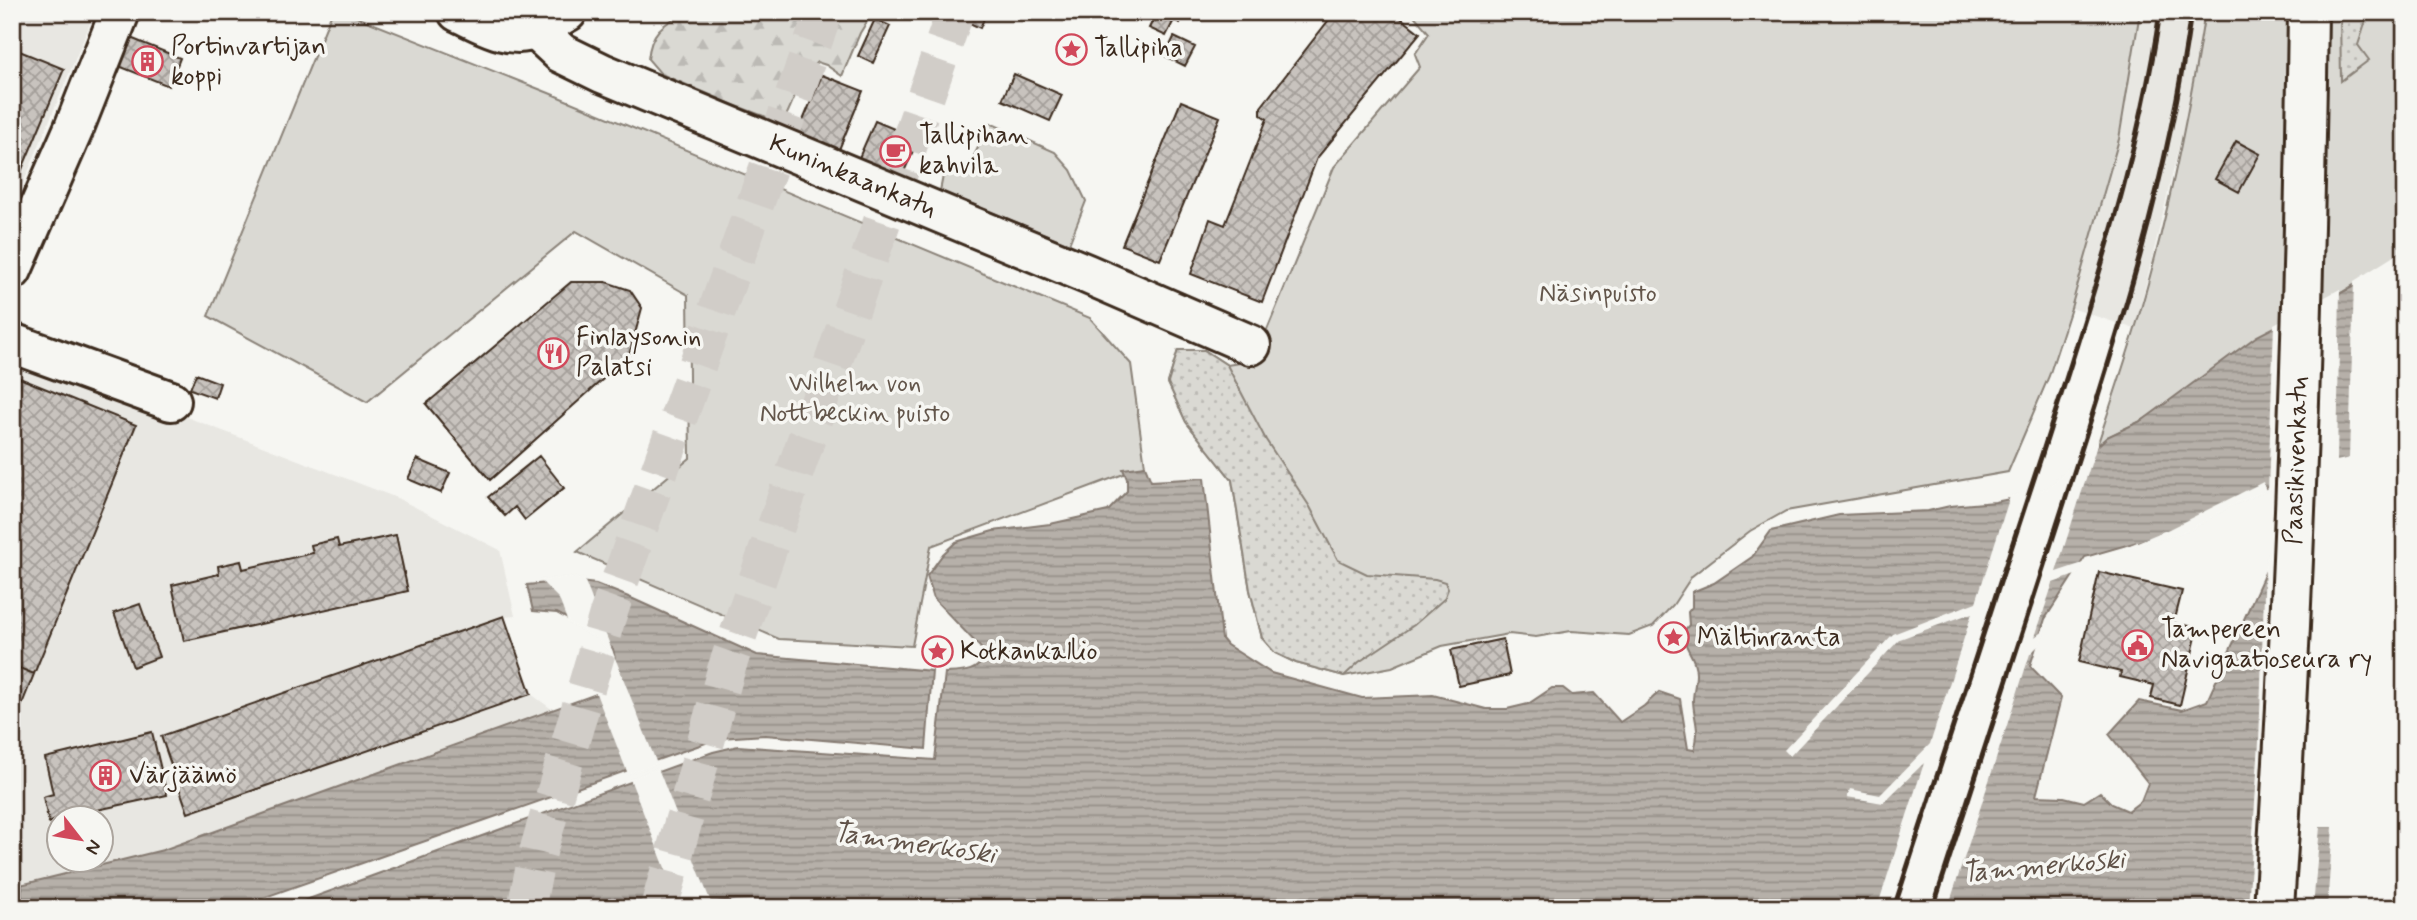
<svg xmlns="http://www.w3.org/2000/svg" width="2417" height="920" font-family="Mynerve,sans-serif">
<defs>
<pattern id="forest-firs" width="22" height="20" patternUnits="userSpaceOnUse" patternTransform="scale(1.75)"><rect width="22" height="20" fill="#dad9d3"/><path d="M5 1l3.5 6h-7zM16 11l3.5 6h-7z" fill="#bcbab5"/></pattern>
<pattern id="garden-dots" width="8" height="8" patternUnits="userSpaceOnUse" patternTransform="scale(1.75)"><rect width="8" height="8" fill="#dad9d3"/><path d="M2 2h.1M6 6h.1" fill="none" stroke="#bcbab5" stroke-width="1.8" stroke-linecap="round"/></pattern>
<pattern id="water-rules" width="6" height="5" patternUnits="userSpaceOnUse" patternTransform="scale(1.75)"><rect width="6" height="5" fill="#b6b0a9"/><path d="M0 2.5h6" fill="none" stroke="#958f89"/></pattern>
<pattern id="building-cross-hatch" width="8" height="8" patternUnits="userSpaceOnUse" patternTransform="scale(1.75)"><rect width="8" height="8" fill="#c8c3be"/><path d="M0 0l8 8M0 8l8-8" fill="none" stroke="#a49f9a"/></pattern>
</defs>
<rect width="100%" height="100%" fill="#f6f6f2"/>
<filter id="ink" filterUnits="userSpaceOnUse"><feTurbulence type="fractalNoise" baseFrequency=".0143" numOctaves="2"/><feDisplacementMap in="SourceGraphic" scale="14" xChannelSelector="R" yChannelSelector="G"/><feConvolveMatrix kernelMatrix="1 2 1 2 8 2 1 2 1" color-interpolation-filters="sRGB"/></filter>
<g filter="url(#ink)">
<!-- built -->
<path fill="#e8e7e2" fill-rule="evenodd" d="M12 12H95L12 210Z
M2140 12H2205L2191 97 2135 329 2071 308 2119 139Z
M12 350 397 498 500 550 515 616 504 617 531 694 553 710 163 850 12 887ZM60 818H102V860H60Z"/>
<!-- forest -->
<path fill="url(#forest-firs)" stroke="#8a8278" stroke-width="2" d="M685 12H873L860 33 842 76 826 65 817 62C799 77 795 100 784 120L772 119 734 105 661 74 648 59C651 31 662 25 685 12Z"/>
<!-- park -->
<path fill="#dad9d3" stroke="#8a8278" stroke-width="2" d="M332 12H344L549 93 1090 318 1131 364 1145 466 931 546 912 646 779 639 577 552 690 458 688 295 576 231 367 402 208 316Z
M1411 12H2140L2119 139 2071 308 2049 376 2008 472 1786 511 1750 531 1692 576 1673 605 1653 626 1629 635 1571 631 1536 637 1509 634 1442 646 1392 667 1344 676 1296 663 1275 653 1262 638 1250 590 1232 480 1186 422 1168 383 1178 350H1204L1227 365 1252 361 1265 335 1334 167 1420 67 1415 54 1429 33Z
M2205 12H2405V252L2143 420 2107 437 2097 446C2110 407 2123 368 2135 329 2166 226 2188 119 2205 12Z
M990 123 1055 152 1071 170 1086 201 1069 244 940 191 945 166 970 164Z"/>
<!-- garden -->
<path fill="url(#garden-dots)" stroke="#8a8278" stroke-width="2" d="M2340 12H2369L2358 45 2369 60 2341 81Z
M1178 350H1204L1227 365 1266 440 1310 507 1338 560 1367 574 1435 579 1445 582 1448 589 1444 599 1414 625 1359 662 1344 676 1296 663 1275 653 1262 638 1250 590 1232 480 1186 422 1168 383Z"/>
<!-- water -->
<path fill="url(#water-rules)" stroke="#857a71" stroke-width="2" fill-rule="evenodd" d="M2405 252V908H846C792 902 743 892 690 908H284L713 752 738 746 935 760 945 673C961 672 978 673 985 656L980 647 934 599 927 576 943 554 956 542 993 531 1050 524 1108 511 1127 491V479L1123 469 1145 466 1151 481 1204 478 1222 639 1227 645 1271 673 1362 698 1433 695 1486 709H1507L1528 704 1552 688H1563L1572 695 1594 693 1620 722 1644 706 1659 692 1680 699 1688 749 1694 750C1701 729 1694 721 1693 701 1693 688 1699 676 1694 662 1690 650 1684 647 1683 632L1689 625 1688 612 1692 607V592L1714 583 1752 557 1771 531 1839 515 1928 511 1950 506 1995 502 2050 491 2107 437 2143 420 2257 336 2351 288ZM2278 483 2283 515 2269 564 2207 701 2182 710 2139 701 2109 734 2148 783 2141 801 2128 811 2112 804 2100 792 2084 802 2064 797 2036 796 2061 698 2030 666 2045 619 2085 557 2189 527 2227 504Z
M571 581 596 584 631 598 757 655 932 671 926 749 765 735 720 738 234 908H12V887L163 850 602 692 616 664 613 649 599 636 557 613 533 611 527 585Z"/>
<!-- pier -->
<path fill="#f6f6f2" d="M2405 249V908H2327L2333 827H2320L2313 908H2248L2259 742 2265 563 2279 515 2275 487 2268 490 2274 324 2340 289 2337 461 2349 458 2354 281Z
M2099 439 2056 572 2086 562 2078 574 2053 583 2035 637 2045 629 2041 643 2030 654 1948 908H1877L1924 763 1883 803 1847 797 1850 789 1880 795 1930 744 1972 613 1900 639 1790 756 1784 750 1893 634 1976 602 2010 496 2048 488Z
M2263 482 2266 491 2229 507 2190 530 2108 554 2169 529Z
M570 577 584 579 657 764 628 774 595 691 600 690 609 677 613 664 609 651 597 639 568 623 559 599 540 580Z
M658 768 712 905 702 908H681L630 779Z"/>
<!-- building -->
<path fill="url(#building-cross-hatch)" stroke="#3b2a1e" stroke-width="2" d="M946 12H987L980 28Z
M1157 12H1185L1180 23 1174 20 1166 36 1149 28Z
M1335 12H1393L1420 33 1317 158 1262 302 1191 274 1210 219 1225 225 1267 119 1261 115V107Z
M875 19 890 26 873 63 858 56Z
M128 37 180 58 169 86 116 65Z
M1174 37 1195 47 1185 66 1165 56Z
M12 48 64 69 12 193Z
M1014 74 1062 95 1050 121 1002 100Z
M822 75 863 91 838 152 797 135Z
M1181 101 1220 117 1160 260 1122 245Z
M875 121 918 139 901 179 858 160Z
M2236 141 2260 154 2239 192 2215 179Z
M571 282H606L630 290 642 308 629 356 490 480 426 404Z
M196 374 220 383 215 398 190 389Z
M12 375 136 425 34 674 12 665Z
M539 456 564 488 525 520 515 507 505 516 488 497Z
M417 459 450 473 441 493 408 479Z
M396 535 408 591 184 641 172 585 219 574 218 566 241 561 243 569 313 553 311 545 337 539 339 547Z
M2099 572 2182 591 2174 623 2198 628 2180 705 2151 698 2154 685 2120 677 2121 672 2079 662Z
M140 604 159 657 133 667 114 613Z
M504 616 531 694 188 813 161 736Z
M1503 639 1510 675 1459 686 1451 650Z
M12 665 34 674 12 729Z
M152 732 167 795 60 818 49 823 43 797 53 794 45 758Z"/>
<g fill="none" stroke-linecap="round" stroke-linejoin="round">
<!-- highway-tunnel -->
<path stroke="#d1cdc8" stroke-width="38" stroke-dasharray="38 19" stroke-linecap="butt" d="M526 908 538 852 607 617 824 12
M659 908 726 670 955 12"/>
<defs>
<g id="minor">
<path d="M458 12C478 21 504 37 527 32 541 29 554 19 567 12"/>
<path id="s1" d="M535 29 561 53 602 73 1087 274 1251 345"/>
<path d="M12 270 74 128 120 12"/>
<path d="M12 343 171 401"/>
<path id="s2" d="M2274 908C2294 610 2304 311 2308 12"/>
</g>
</defs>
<!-- minor casing -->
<use href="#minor" stroke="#3b2a1e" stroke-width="44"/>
<!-- minor -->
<use href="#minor" stroke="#f6f6f2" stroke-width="38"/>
<!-- rail -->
<path stroke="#3b2a1e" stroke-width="5" d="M1894 908C1944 755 1993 603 2043 451 2089 307 2138 162 2160 12
M1933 908C1977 770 2022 632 2067 494 2118 336 2169 177 2191 12"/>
</g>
</g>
<!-- icons -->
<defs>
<symbol id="sight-ring" viewBox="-11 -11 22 22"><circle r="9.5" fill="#f6f6f2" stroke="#d1495b" stroke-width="1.5"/><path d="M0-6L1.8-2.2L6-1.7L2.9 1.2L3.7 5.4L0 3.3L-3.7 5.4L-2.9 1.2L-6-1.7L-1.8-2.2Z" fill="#d1495b"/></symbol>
<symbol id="building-ring" viewBox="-11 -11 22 22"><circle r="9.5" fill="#f6f6f2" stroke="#d1495b" stroke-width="1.5"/><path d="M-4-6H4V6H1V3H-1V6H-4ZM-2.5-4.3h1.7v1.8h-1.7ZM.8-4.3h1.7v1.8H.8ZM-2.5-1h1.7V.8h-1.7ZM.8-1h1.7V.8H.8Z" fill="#d1495b"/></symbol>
<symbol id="cafe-ring" viewBox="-11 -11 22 22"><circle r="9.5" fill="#f6f6f2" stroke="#d1495b" stroke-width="1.5"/><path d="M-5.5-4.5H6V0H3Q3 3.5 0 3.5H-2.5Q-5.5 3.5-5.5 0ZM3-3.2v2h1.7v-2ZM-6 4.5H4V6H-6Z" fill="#d1495b"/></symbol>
<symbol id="restaurant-ring" viewBox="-11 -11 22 22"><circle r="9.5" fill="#f6f6f2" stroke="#d1495b" stroke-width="1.5"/><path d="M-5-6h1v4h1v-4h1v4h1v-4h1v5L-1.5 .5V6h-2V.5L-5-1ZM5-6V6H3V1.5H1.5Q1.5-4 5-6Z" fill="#d1495b"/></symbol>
<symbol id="civic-ring" viewBox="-11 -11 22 22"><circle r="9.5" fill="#f6f6f2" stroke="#d1495b" stroke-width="1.5"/><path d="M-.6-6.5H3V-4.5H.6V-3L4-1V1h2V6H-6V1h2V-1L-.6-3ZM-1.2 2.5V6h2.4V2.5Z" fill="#d1495b"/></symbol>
</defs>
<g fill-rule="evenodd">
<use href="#sight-ring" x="1054" y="32" width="35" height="35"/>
<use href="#building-ring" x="130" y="44" width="35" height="35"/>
<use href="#cafe-ring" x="878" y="134" width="35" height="35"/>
<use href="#restaurant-ring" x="536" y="336" width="35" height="35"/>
<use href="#sight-ring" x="1656" y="620" width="35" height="35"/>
<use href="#civic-ring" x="2120" y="628" width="35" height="35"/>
<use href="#sight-ring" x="920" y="634" width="35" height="35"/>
<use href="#building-ring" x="88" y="758" width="35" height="35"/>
</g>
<g text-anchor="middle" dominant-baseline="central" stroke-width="7" stroke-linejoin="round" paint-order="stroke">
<!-- poi labels -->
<g font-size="26" fill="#3b2a1e" stroke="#f6f6f2" text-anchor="start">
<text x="171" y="47">Portinvartijan<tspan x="171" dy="30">koppi</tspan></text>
<text x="1094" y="49">Tallipiha</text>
<text x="919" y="136">Tallipihan<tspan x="919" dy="30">kahvila</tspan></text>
<text x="576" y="338">Finlaysonin<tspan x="576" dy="30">Palatsi</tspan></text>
<text x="2161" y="630">Tampereen<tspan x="2161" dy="30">Navigaatioseura ry</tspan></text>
<text x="1697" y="638">Mältinranta</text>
<text x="960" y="652">Kotkankallio</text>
<text x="129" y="776">Värjäämö</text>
</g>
<!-- street labels -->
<g font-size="26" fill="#3b2a1e" stroke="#f6f6f2">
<text stroke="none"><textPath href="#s1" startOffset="352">Kuninkaankatu</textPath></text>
<text stroke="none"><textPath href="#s2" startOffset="448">Paasikivenkatu</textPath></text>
</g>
<!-- park labels -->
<g font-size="26" fill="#63564b" stroke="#f6f6f2">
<text x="1598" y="294">Näsinpuisto</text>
<text x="855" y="384">Wilhelm von<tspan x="855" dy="30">Nottbeckin puisto</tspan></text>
</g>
<!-- water labels -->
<g font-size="28" font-style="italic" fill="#605248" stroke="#f6f6f2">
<text transform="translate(914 844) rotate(8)">Tammerkoski</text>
<text transform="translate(2043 867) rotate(-5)">Tammerkoski</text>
</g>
</g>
<!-- margin -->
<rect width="2417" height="920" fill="none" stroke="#f6f6f2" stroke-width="42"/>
<rect x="21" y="21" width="2375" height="878" fill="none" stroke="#3b2a1e" stroke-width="2.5" filter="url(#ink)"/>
<!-- north arrow -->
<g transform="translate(80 839) rotate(121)"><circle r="33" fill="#f6f6f2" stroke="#aba49d" stroke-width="2"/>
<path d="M0-5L12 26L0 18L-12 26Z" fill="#d1495b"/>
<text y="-10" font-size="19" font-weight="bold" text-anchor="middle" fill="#3b2a1e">N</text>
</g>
</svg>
